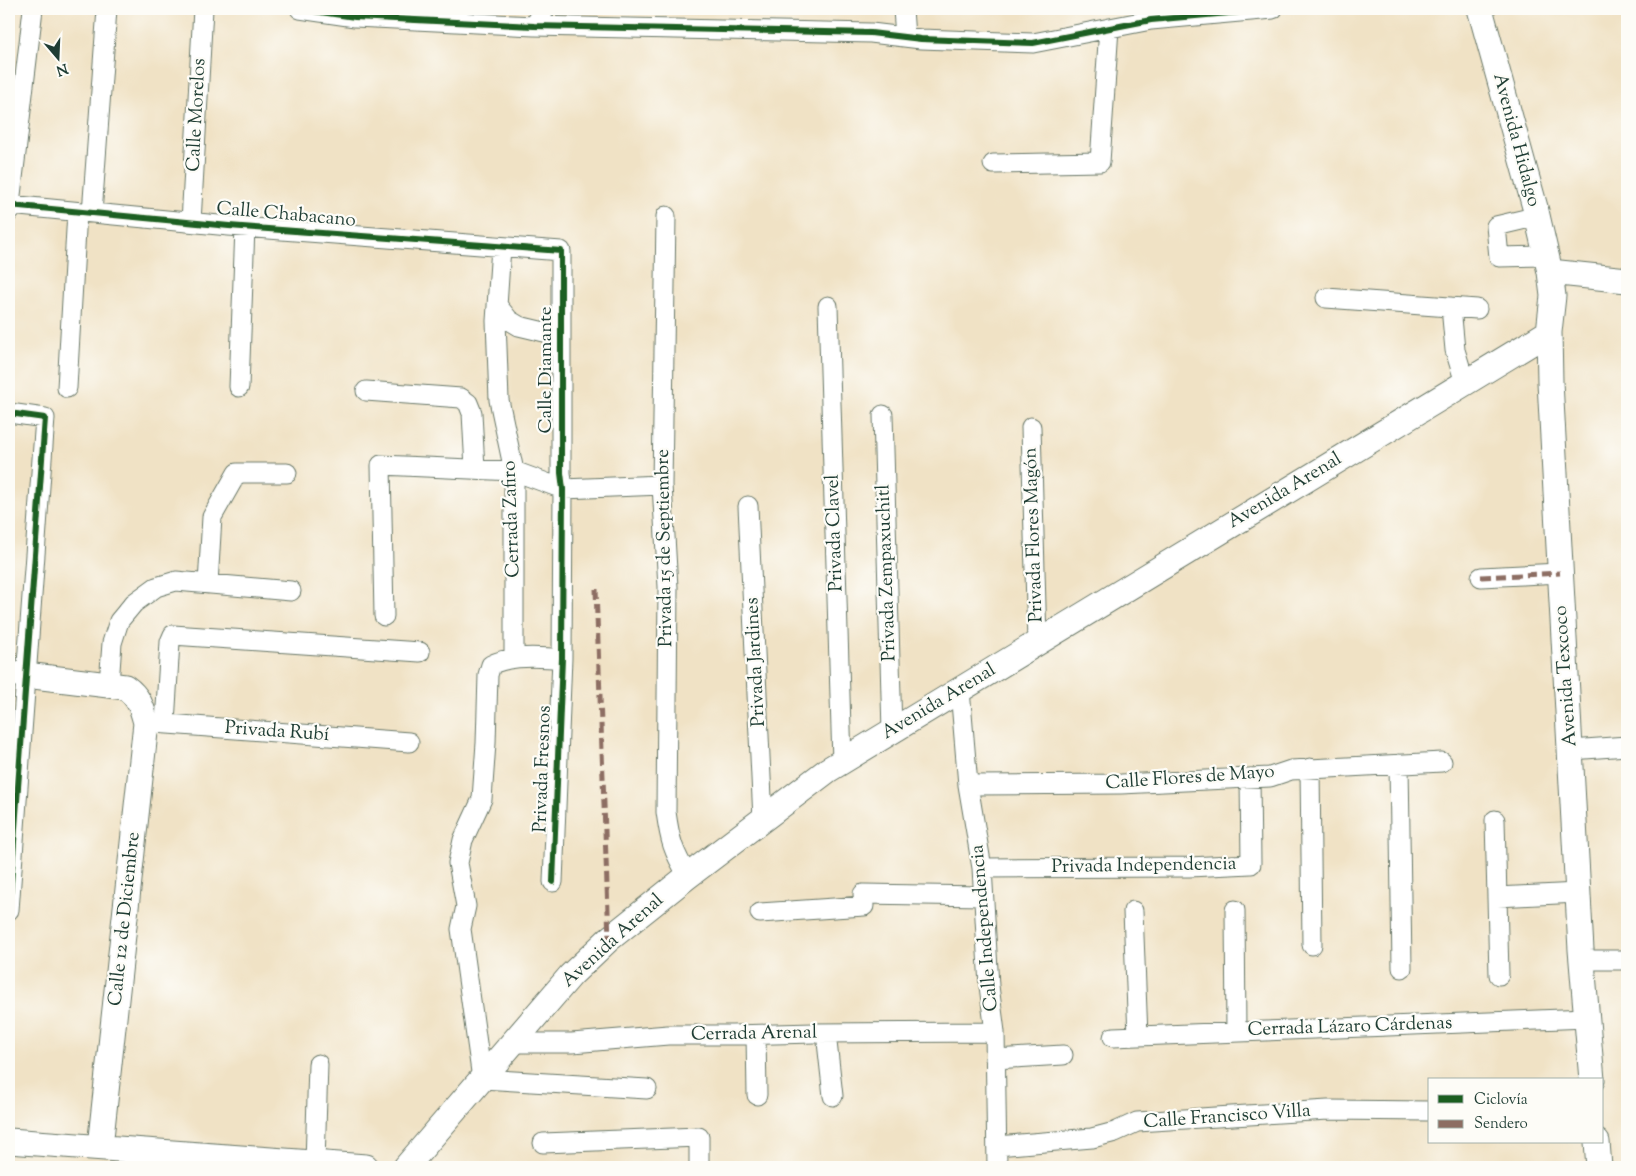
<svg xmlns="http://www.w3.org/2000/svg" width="1636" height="1176" font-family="'Sorts Mill Goudy',serif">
<rect width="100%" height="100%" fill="#fdfcf7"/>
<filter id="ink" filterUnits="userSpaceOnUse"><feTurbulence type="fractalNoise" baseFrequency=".02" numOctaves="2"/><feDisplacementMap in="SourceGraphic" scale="10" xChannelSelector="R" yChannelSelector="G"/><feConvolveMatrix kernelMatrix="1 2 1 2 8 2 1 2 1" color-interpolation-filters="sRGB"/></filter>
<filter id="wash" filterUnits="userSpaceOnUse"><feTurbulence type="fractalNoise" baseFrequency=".0096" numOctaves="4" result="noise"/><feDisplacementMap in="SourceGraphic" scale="20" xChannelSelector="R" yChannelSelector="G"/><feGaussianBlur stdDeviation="1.12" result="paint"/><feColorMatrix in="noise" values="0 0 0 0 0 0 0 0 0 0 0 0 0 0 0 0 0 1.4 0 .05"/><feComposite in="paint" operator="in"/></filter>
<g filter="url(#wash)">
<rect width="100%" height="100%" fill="#f0e2c5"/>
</g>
<g filter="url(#ink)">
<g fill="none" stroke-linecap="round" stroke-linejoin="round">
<defs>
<path id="minor" d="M300 9 355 17 534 26 871 33 921 39 1033 43 1151 20 1273 9
M903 9 905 37
M534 26 545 9
M993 164 1100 162 1109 28
M9 205 229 226 561 251V473L563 489 562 658 553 882
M9 212 33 9
M92 213 107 9
M666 216 662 485 668 587 666 812C670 841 673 851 688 876
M1538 216 1496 226 1499 257 1546 256
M191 222 203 9
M501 247 496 321 499 400 514 471V658
M1326 298 1477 309
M497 305 509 320 519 326 561 336
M828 306 842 761
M1451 307 1455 350 1465 383
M239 387 245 227
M67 388 77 212
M366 391 461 398 468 403 472 413 475 469
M9 413 45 418 9 910
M883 415 892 731
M1031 427 1037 642
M748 506 763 819
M1481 577 1560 573
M208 584 212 517 237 473H287
M384 616 381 465 514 471 563 489 662 485
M562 658C539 658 512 654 491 665L488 675 486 743 482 799 463 840 458 863 466 906 461 929 482 1079 647 1089
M109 684 112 643 119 621 134 603 156 587 176 581 291 591
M960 690 968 785 982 868 989 986 995 1032 997 1167
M154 723 409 742
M165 723 170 642 173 635 420 652
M1571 750 1627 746
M1399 764 1402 968
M1310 768 1312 945
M968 785 1121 784 1270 777 1291 770 1442 762
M1495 820 1499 975
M982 868 1189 867 1251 864 1250 778
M1497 897 1578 893
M1235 910 1236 1032
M1133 911 1138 1036
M760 913 864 906 863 894 983 896
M1582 960H1627
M826 1033 833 1096
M756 1035 757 1095
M1113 1037 1587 1018
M514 1043H572L668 1035H732L814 1033 995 1032
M995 1059 1063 1055
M543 1143 699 1137V1167
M997 1146 1092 1138 1115 1132 1137 1122 1328 1110 1430 1111
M315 1163 318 1064"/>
<path id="major" d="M1480 9 1536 211 1550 272 1553 296 1549 332 1550 382 1581 950 1592 1080
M1550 272 1627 280
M9 673 125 687C139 697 142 707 146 723L100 1147
M9 1141 366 1167
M1597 1142 1599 1167
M406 1167 571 975 609 939 688 876 828 770 1549 332"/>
</defs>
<!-- minor casing -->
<use href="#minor" stroke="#687767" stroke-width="21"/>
<!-- major casing -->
<use href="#major" stroke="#687767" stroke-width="27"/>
<!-- minor -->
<use href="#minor" stroke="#fff" stroke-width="19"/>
<!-- major -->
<use href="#major" stroke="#fff" stroke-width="25"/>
<!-- quiet -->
<path stroke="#8d6e63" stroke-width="5" stroke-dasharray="10 5" stroke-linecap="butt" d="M1481 577 1560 573
M596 589 609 939"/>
<defs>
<path id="cycleway" d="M300 9 355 17 534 26 871 33 921 39 1033 43 1151 20 1273 9
M9 205 229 226 561 251V473L563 489 562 658 553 882
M9 413 45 418 9 910"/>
</defs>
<!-- cycleway casing -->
<use href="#cycleway" stroke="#fdfcf7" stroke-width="9"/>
<!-- cycleway -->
<use href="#cycleway" stroke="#1b5e20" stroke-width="6"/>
</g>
</g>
<g text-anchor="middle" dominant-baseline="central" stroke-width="4.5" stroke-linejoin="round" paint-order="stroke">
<!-- street labels -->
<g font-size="19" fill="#1f3d34" stroke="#fdfcf7">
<text transform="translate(197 115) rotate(-87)">Calle Morelos</text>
<text transform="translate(1516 140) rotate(75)">Avenida Hidalgo</text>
<text transform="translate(286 215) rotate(5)">Calle Chabacano</text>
<text transform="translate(546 370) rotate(-90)">Calle Diamante</text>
<text transform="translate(1285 491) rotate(-31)">Avenida Arenal</text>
<text transform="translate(512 519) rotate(-92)">Cerrada Zafiro</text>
<text transform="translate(835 533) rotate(-92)">Privada Clavel</text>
<text transform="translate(1034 535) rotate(-92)">Privada Flores Magón</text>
<text transform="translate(665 548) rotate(-91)">Privada 15 de Septiembre</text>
<text transform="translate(887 573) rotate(-92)">Privada Zempaxuchitl</text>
<text transform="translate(756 662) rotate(-93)">Privada Jardines</text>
<text transform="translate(1566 676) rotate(-94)">Avenida Texcoco</text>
<text transform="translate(939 702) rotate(-31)">Avenida Arenal</text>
<text transform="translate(277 732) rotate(4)">Privada Rubí</text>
<text transform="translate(543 769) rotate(-88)">Privada Fresnos</text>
<text transform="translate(1190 778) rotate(-4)">Calle Flores de Mayo</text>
<text transform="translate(1144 866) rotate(-1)">Privada Independencia</text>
<text transform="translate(125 919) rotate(-84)">Calle 12 de Diciembre</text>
<text transform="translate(985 928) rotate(-95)">Calle Independencia</text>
<text transform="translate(613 941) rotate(-42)">Avenida Arenal</text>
<text transform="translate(1350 1027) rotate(-2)">Cerrada Lázaro Cárdenas</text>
<text transform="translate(754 1034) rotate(-1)">Cerrada Arenal</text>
<text transform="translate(1227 1117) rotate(-4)">Calle Francisco Villa</text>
</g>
</g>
<!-- margin -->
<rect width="1636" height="1176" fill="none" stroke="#fdfcf7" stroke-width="30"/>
<!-- legend -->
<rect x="1428" y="1078" width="175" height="65" fill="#fdfcf7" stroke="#a4b0a9"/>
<rect x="1438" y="1095" width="25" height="8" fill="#1b5e20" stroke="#a4b0a9"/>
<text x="1474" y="1104" font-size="15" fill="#1f3d34">Ciclovía</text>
<rect x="1438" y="1120" width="25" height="8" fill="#8d6e63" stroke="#a4b0a9"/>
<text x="1474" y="1128" font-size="15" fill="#1f3d34">Sendero</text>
<!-- north arrow -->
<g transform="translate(58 58) rotate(161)" stroke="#fdfcf7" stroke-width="4" paint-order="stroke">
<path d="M0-4L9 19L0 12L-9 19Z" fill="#1f3d34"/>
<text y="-8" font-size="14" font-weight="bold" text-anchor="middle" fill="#1f3d34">N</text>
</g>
</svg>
